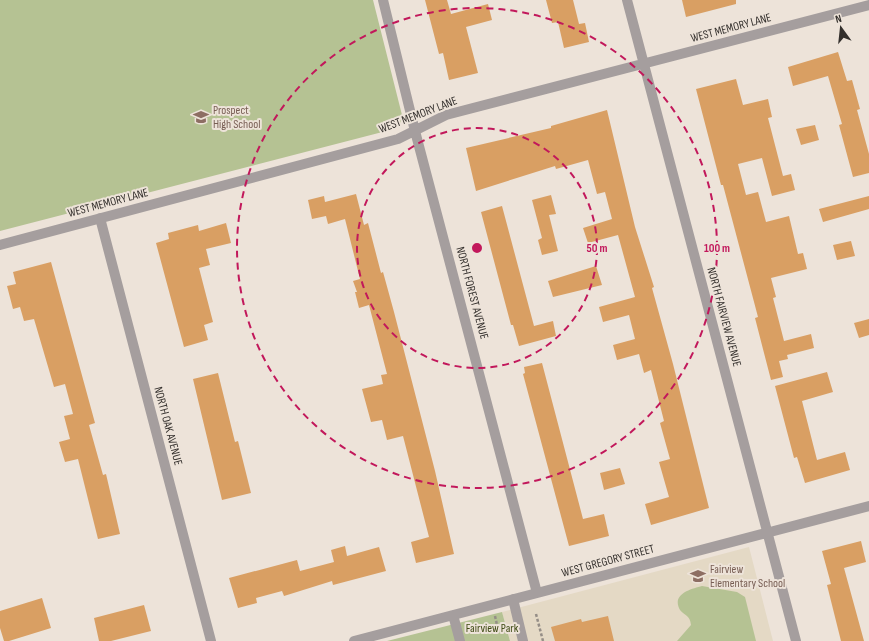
<svg xmlns="http://www.w3.org/2000/svg" width="869" height="641" font-family="'Sofia Sans Condensed',sans-serif">
<rect width="100%" height="100%" fill="#ede3d9"/>
<!-- education -->
<path fill="#e4d9c5" d="M749 547 773 641H510L502 612Z"/>
<!-- green -->
<path fill="#b5c293" d="M0 0H373L402 115C402 122 401 126 394 129L0 231Z
M702 586 737 592 745 597 756 641H677L691 625C690 615 685 616 680 610 671 594 691 589 702 586Z
M502 612 510 641H387Z"/>
<!-- building -->
<path fill="#d99f63" d="M425 0H447L451 14 488 4 492 20 466 27 478 73 449 80 443 53 439 54Z
M546 0H573L579 24 585 23 589 42 564 48 558 22 552 23Z
M682 0H736V4L686 17Z
M838 52 847 81 852 80 860 109 857 110 869 154V173L853 177 839 125 842 124 828 76 793 86 788 67Z
M736 79 743 105 768 99 772 117 768 118 783 176 791 174 795 190 772 196 762 158 738 164 746 195 758 192 766 222 789 216 798 254 803 253 807 269 771 278 776 297 773 298 784 341 811 334 814 348 787 355 788 359 779 361 783 377 771 380 755 318 758 317 723 185H721L696 89Z
M607 110 635 227 654 287 652 288 673 364 709 508 651 525 645 504 669 497 659 462 670 459 660 423 664 421 651 370 644 373 639 354 617 360 613 345 635 339 629 315 603 322 599 307 635 297 618 235 588 243 583 228 612 219 605 192 597 194 588 160 556 169 555 166 476 191 466 148 551 128V126Z
M815 125 819 140 801 145 796 129Z
M356 194 364 225 368 223 381 273 383 272 394 312 435 471 454 554 416 563 411 542 429 537 403 436 387 440 382 420 371 422 362 389 383 384 381 375 387 374 369 305 359 308 355 292H357L353 281 360 279 345 219 328 224 326 216 312 219 308 200 324 196 325 202Z
M551 195 556 214 549 215 558 251 542 255 538 240 542 238 532 200Z
M869 196V209L823 222 819 209Z
M502 206 534 326 553 321 556 336 519 346 513 325H511L481 212Z
M226 223 231 243 206 249 210 265 199 268 213 322 204 325 208 340 184 347 156 243 169 239 168 233 198 225 199 231Z
M851 241 855 256 837 260 833 245Z
M51 262 95 423 89 425 103 475 106 474 120 534 98 539 78 459 65 462 59 442 70 439 64 416 73 414 65 384 54 387 34 319 24 321 20 307 13 309 7 286 16 284 13 272Z
M596 266 602 285 553 297 548 281Z
M869 319V335L859 338 854 323Z
M542 363 583 519 604 514 609 536 569 546 523 374 525 373 524 367Z
M827 372 833 392 802 401 817 460 845 452 850 470 805 483 797 457 794 458 775 386Z
M218 373 235 442 238 441 251 493 222 500 193 379Z
M620 468 625 484 604 490 600 473Z
M861 541 866 562 844 568 864 641H841L827 585 831 584 822 551Z
M345 546 347 556 379 547 386 571 333 585 332 581 284 596 282 591 256 598 257 603 238 608 229 578 297 560 300 571 334 562 331 550Z
M42 598 51 628 9 641H4L0 628V611Z
M144 605 151 631 111 641H99L94 618Z
M608 616 614 641H555L551 627 581 619 582 622Z"/>
<g fill="none" stroke-linecap="round" stroke-linejoin="round">
<!-- path -->
<path stroke="#958e87" stroke-width="2.5" stroke-dasharray="3 2" stroke-linecap="butt" d="M536 614 543 641
M495 616 497 625"/>
<!-- minor -->
<path stroke="#a59e9e" stroke-width="10" d="M383 0 415 131 537 593
M627 0 796 641
M100 218 211 641
M0 245 398 139 446 115 869 5
M513 599 523 641
M453 615 460 641
M354 641 869 506"/>
</g>
<!-- distance rings -->
<g fill="none" stroke="#c2185b" stroke-width="2" stroke-dasharray="7 5">
<circle cx="477" cy="248" r="120"/>
<circle cx="477" cy="248" r="240"/>
</g>
<!-- icons -->
<defs>
<symbol id="school-bare" viewBox="-9 -9 18 18"><path d="M0-5L7-2L0 1L-7-2ZM-4 1L0 2.5L4 1V4Q0 6-4 4Z" fill="#8d6e63" stroke="#ede3d9" stroke-width="2.5" paint-order="stroke"/></symbol>
</defs>
<g fill-rule="evenodd">
<use href="#school-bare" x="190" y="106" width="22" height="22"/>
<use href="#school-bare" x="687" y="565" width="22" height="22"/>
</g>
<g text-anchor="middle" dominant-baseline="central" stroke-width="4" stroke-linejoin="round" paint-order="stroke">
<!-- street labels -->
<g font-size="12" fill="#332f2c" stroke="#ede3d9">
<text transform="translate(731 28) rotate(-15)">WEST MEMORY LANE</text>
<text transform="translate(418 115) rotate(-21)">WEST MEMORY LANE</text>
<text transform="translate(108 203) rotate(-15)">WEST MEMORY LANE</text>
<text transform="translate(472 293) rotate(75)">NORTH FOREST AVENUE</text>
<text transform="translate(724 317) rotate(75)">NORTH FAIRVIEW AVENUE</text>
<text transform="translate(168 426) rotate(75)">NORTH OAK AVENUE</text>
<text transform="translate(608 561) rotate(-15)">WEST GREGORY STREET</text>
</g>
<!-- education labels -->
<g font-size="12" fill="#785e54" stroke="#ede3d9" text-anchor="start">
<text x="213" y="110">Prospect<tspan x="213" dy="14">High School</tspan></text>
<text x="710" y="569">Fairview<tspan x="710" dy="14">Elementary School</tspan></text>
</g>
<!-- park labels -->
<g font-size="12" fill="#404c15" stroke="#ede3d9">
<text x="492" y="628">Fairview Park</text>
</g>
</g>
<circle cx="477" cy="248" r="6" fill="#c2185b" stroke="#ede3d9" stroke-width="2"/>
<g font-size="12" text-anchor="middle" font-weight="bold" fill="#c2185b" stroke="#ede3d9" stroke-width="4" stroke-linejoin="round" paint-order="stroke">
<text x="597" y="252">50 m</text>
<text x="717" y="252">100 m</text>
</g>
<!-- north arrow -->
<g transform="translate(841 28) rotate(345)" stroke="#ede3d9" stroke-width="3" paint-order="stroke">
<path d="M0-3L7 15L0 10L-7 15Z" fill="#332f2c"/>
<text y="-6" font-size="11" font-weight="bold" text-anchor="middle" fill="#332f2c">N</text>
</g>
</svg>
